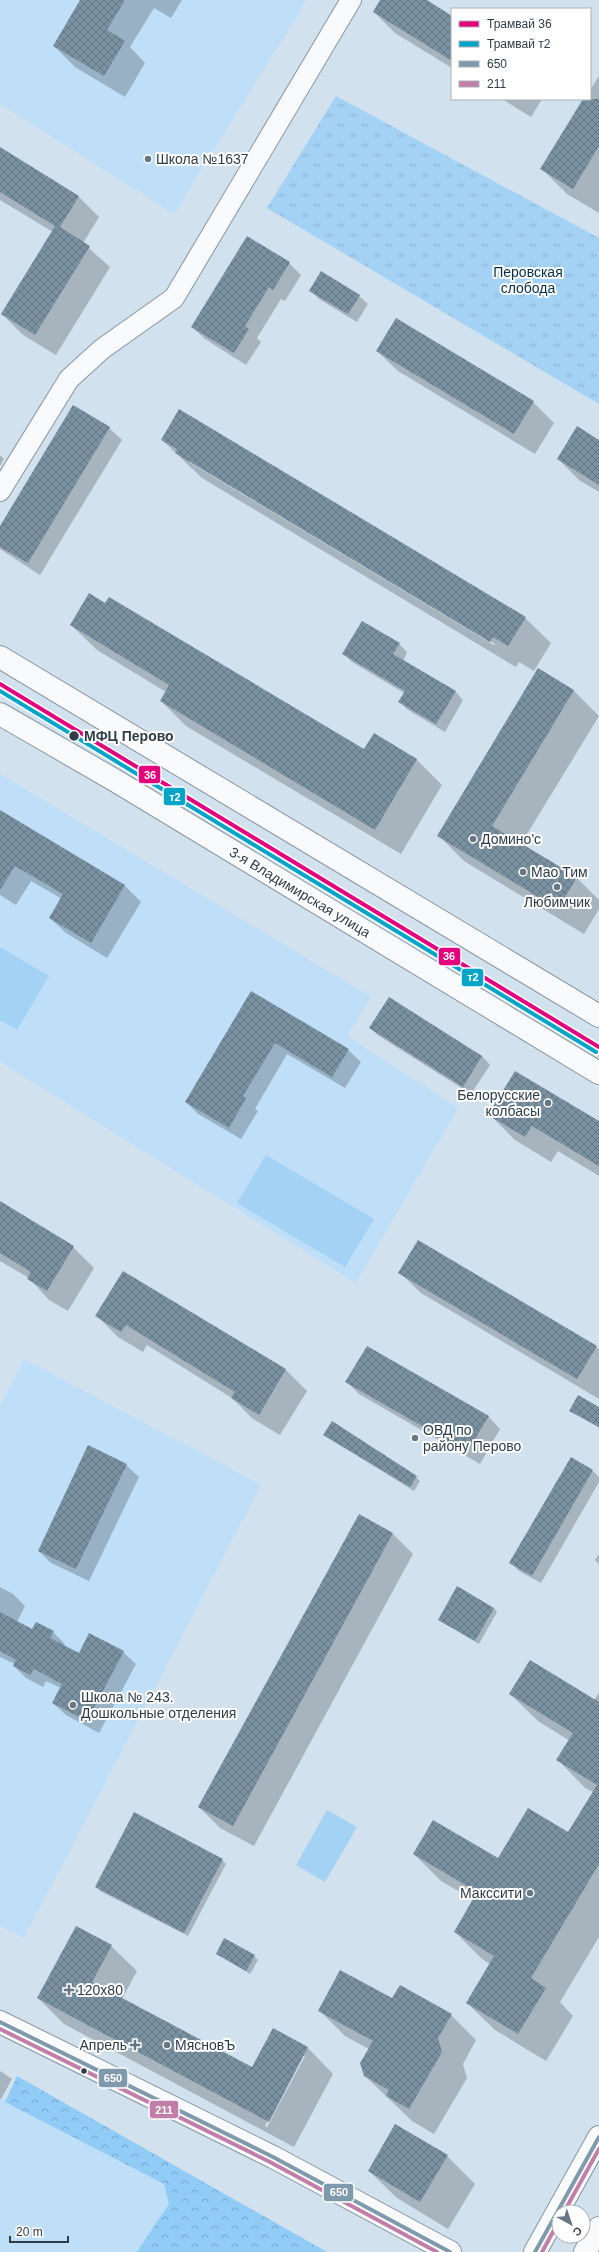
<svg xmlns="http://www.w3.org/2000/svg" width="599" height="2252" font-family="Arial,sans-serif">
<defs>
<pattern id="forest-crowns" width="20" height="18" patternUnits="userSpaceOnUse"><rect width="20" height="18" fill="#91ccf7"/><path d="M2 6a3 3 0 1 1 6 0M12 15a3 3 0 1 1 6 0" fill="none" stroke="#77a7ca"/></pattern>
<pattern id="park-tufts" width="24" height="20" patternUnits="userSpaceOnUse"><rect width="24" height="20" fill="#a4d2f5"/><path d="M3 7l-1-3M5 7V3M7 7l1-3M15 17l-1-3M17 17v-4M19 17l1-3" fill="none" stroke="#8eb5d4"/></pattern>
<pattern id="building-cross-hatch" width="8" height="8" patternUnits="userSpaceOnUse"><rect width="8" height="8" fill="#7991a0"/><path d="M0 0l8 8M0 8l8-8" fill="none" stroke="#647884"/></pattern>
</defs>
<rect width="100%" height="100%" fill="#d1e1ee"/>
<!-- built -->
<path fill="#bfdef7" d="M0 0H307L174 214 0 104Z
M0 774 371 997 347 1036 458 1108 356 1283 0 1062Z
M24 1359 261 1485 24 1938 0 1926V1406Z
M0 2097 297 2252H0Z"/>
<!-- grass -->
<path fill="#a4d2f5" d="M0 947 49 976 17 1030 0 1020Z
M266 1155 374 1219 345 1267 237 1203Z
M327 1810 357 1827 325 1882 296 1865Z"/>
<!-- forest -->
<path fill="url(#forest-crowns)" d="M17 2076 327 2252H137L169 2204 164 2184 5 2102Z"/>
<!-- park -->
<path fill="url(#park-tufts)" d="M336 96 599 238V404L267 208Z"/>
<!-- shadow -->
<path fill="#0003" fill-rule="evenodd" d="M81 0H182L171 18 154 8 130 47 145 63 125 97 75 67 54 46Z
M381 0H425L452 17V68L395 33 374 12Z
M599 76V213L567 194 542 169 585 99H590V90Z
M502 99H542L531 117Z
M0 148 78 196 99 217 83 243 110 267 56 355 23 335 2 314 53 232 0 200Z
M289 263 301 275 285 301 281 299 257 338 261 342 246 365 205 339 192 327Z
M311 291 359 296 368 304 357 322 319 299Z
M377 351 533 402 554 423 535 454 398 371Z
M73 407 109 428 122 440 40 575 0 549V528Z
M162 440 525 618 551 643 534 671 519 662 516 667 202 478ZM189 460 495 644 494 645 189 462Z
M599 441V492L579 480 558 459Z
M0 455 4 459 0 466Z
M71 625 364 751 417 760 442 785 401 854 186 726 161 701 166 692 97 650Z
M399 644 407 652 403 661 455 691 463 700 445 732 408 710 400 702 404 693 352 662 344 654Z
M573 690 599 716 521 844 577 878 599 900V909L584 934 464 861 438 835Z
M0 812 125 886 141 902 107 958 66 933 50 918 62 899 31 881 16 905 0 895Z
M251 992 348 1050 361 1062 345 1088 287 1054 255 1109 258 1111 241 1139 198 1114 186 1102Z
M370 1028 482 1056 490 1065 471 1094 379 1036Z
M489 1114 599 1122V1176L558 1151 551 1162 515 1140Z
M0 1203 73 1247 94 1268 68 1311 49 1300 29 1278 0 1261Z
M123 1272 286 1370 307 1391 280 1435 253 1419 232 1398 147 1345 143 1352 118 1337 97 1316Z
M400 1273 596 1347 599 1349V1399L421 1293Z
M347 1382 488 1416 500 1429 480 1464 359 1394Z
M599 1408V1428L571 1410Z
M324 1435 416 1477 420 1481 414 1491Z
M126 1465 139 1477 89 1581 51 1563 39 1551Z
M593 1471 599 1477V1482L541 1583 519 1571 511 1563Z
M392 1533 413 1554 254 1846 220 1828 199 1807Z
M599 1554V1564L595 1560Z
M0 1587 13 1594 25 1606 17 1622 33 1630 53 1632 65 1644 64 1646 79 1654 123 1652 136 1664 99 1733 66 1715 53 1703 61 1688 46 1681 43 1687 26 1678 14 1666 15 1664 0 1657Z
M494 1608 497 1612 479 1644 439 1620Z
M599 1693V1937L560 2002 573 2016 546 2061 495 2030 467 2003 490 1964 482 1959 455 1932 474 1900 441 1881 414 1854 498 1860 569 1833 593 1792 585 1788 558 1760 570 1741 538 1721 510 1694 594 1700Z
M222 1860 226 1864 188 1936 100 1891 96 1887Z
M111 1946 137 1971 122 1999 252 2069 273 2030 308 2048 333 2074 294 2147 64 2024 38 1998ZM303 2056H305L267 2127 265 2126Z
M217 1954 254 1956 258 1960 250 1974Z
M320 2011 451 2015 476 2040 463 2064 467 2078 434 2134 412 2121 365 2076 369 2049 345 2036Z
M0 2071 12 2079 1 2099 0 2098Z
M447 2156 475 2184 448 2229 397 2198 369 2171Z"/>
<!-- building -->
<path fill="url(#building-cross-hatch)" d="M80 0H125L107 30 125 41 104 76 53 46Z
M380 0H427L452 16V61L373 12Z
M583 99H599V146L573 189 540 169Z
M0 147 79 196 60 227 90 246 35 335 1 314 55 226 0 192Z
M247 236 290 262 273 290 269 287 245 326 249 329 234 353 191 327Z
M321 271 360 295 348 314 309 291Z
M396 318 534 401 514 434 376 351Z
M73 405 110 427 28 563 0 547V526Z
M179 409 526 617 508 646 493 637 490 642 175 453 177 449 161 440Z
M577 426 599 440V485L557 459Z
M89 593 105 603 109 597 364 749 374 733 417 759 375 830 160 701 169 685 70 625Z
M362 621 400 643 393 654 456 691 436 724 398 702 405 691 342 654Z
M538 668 574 690 492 826 577 877 558 909 437 836Z
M0 810 125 885 91 943 49 918 63 894 15 866 0 890Z
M251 991 349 1049 332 1077 275 1043 243 1096 246 1098 229 1128 185 1102Z
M389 997 482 1056 463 1087 369 1028Z
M515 1071 599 1121V1166L532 1126 525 1137 488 1115Z
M0 1201 74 1246 47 1291 27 1279 31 1272 0 1253Z
M418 1240 597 1346 577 1379 398 1273Z
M123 1271 286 1369 259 1415 231 1398 235 1392 126 1325 121 1332 95 1316Z
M367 1346 489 1416 467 1452 345 1382Z
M578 1395 599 1407V1427L569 1411Z
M332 1421 417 1476 410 1487 323 1435Z
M88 1445 127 1464 76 1569 38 1551Z
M571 1457 593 1470 532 1576 509 1563Z
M359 1514 393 1533 233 1826 198 1807Z
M457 1586 494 1608 475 1641 438 1620Z
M0 1612 32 1629 36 1622 54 1631 50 1638 79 1653 89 1633 124 1651 87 1721 52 1703 62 1684 34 1669 30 1675 13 1666 16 1660 0 1651Z
M530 1660 599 1702V1864L531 1978 546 1988 518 2034 466 2003 494 1956 454 1932 477 1892 413 1854 433 1820 498 1858 528 1808 568 1832 597 1785 556 1760 573 1733 509 1694Z
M134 1812 223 1859 184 1933 95 1887Z
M76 1926 112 1945 92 1982 252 2067 273 2028 308 2047 269 2122 37 1998Z
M224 1938 255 1955 246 1971 216 1954Z
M340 1970 392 1998 400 1985 452 2014 438 2038 442 2052 409 2109 386 2096 389 2090 364 2076 360 2063 373 2041 318 2011Z
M395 2124 448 2155 420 2202 368 2171Z"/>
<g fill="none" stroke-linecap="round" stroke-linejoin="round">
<defs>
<path id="minor" d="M0 491 69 379 102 349 174 298 351 0"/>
<path id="tertiary" d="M0 657 599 1016
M0 714 116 781 599 1073"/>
<path id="secondary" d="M0 2022 273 2157 450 2252"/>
<path id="primary" d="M535 2252 599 2137
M585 2252 599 2228"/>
</defs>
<!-- minor casing -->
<use href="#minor" stroke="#8896a1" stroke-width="22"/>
<!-- tertiary casing -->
<use href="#tertiary" stroke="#8896a1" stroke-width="24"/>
<!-- secondary casing -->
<use href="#secondary" stroke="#8896a1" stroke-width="24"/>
<!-- primary casing -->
<use href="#primary" stroke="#8896a1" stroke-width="24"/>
<!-- minor -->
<use href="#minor" stroke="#f8fafc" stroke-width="20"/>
<!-- tertiary -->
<use href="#tertiary" stroke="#f8fafc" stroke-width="22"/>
<!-- secondary -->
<use href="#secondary" stroke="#f8fafc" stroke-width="22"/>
<!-- primary -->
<use href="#primary" stroke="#f8fafc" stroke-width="22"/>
<defs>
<path id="bus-1" d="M0 2022 273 2157 450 2252
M535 2252 599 2137"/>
<path id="bus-2" d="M0 2029 270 2162 437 2252
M564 2212 599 2149
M542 2252 559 2221"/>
</defs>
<!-- bus-1 casing -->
<use href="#bus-1" stroke="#fff" stroke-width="7"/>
<!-- bus-2 casing -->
<use href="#bus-2" stroke="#fff" stroke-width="7"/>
<!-- bus-1 -->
<use href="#bus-1" stroke="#7f9aad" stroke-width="4"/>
<!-- bus-2 -->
<use href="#bus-2" stroke="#c07ea9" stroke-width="4"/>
<defs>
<path id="tram-1" d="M0 684 599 1047"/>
<path id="tram-2" d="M0 691 596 1052"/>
</defs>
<!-- tram-1 casing -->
<use href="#tram-1" stroke="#fff" stroke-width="7"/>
<!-- tram-2 casing -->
<use href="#tram-2" stroke="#fff" stroke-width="7"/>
<!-- tram-1 -->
<use href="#tram-1" stroke="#e5007d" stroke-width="4"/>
<!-- tram-2 -->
<use href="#tram-2" stroke="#02a4c7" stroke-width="4"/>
</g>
<!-- markers -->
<g fill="#677682" stroke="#fff" stroke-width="1.5">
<circle cx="148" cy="159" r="4"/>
<circle cx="473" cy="839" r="4"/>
<circle cx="523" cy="872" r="4"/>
<circle cx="557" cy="887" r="4"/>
<circle cx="548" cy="1103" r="4"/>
<circle cx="415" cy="1438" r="4"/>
<circle cx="73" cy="1705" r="4"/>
<circle cx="530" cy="1893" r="4"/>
<path d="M67 1984h4v4h4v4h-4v4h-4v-4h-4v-4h4z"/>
<path d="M133 2039h4v4h4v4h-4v4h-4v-4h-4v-4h4z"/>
<circle cx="167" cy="2045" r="4"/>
</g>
<g fill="#2e3c48" stroke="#fff" stroke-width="1.5">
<circle cx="74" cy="736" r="5.5"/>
<circle cx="84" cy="2071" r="3.5"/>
</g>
<g text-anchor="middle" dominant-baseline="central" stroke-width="4" stroke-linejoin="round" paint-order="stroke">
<!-- poi labels -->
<g font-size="14" fill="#2e3c48" stroke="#fff" text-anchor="start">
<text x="156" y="159">Школа №1637</text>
<text x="481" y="839">Домино'c</text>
<text x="531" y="872">Мао Тим</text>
<text x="557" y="902" text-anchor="middle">Любимчик</text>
<text x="540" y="1095" text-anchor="end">Белорусские<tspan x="540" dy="16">колбасы</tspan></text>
<text x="423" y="1430">ОВД по<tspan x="423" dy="16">району Перово</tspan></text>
<text x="81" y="1697">Школа № 243.<tspan x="81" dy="16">Дошкольные отделения</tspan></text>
<text x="522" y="1893" text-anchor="end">Макссити</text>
<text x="77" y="1990">120x80</text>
<text x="127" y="2045" text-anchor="end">Апрель</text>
<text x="175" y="2045">МясновЪ</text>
</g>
<!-- park labels -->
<g font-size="14" fill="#052f49" stroke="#fff">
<text x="528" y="272">Перовская<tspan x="528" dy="16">слобода</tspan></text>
</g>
<!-- stop labels -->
<g font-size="14" font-weight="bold" fill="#2e3c48" stroke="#fff" text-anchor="start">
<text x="84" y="736">МФЦ Перово</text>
</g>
<!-- street labels -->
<g font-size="14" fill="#2e3c48" stroke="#fff">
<text transform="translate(300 892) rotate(31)">3-я Владимирская улица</text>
</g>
</g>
<g stroke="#fff" stroke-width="1.5">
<rect x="138" y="765" width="23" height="19" rx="4" fill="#e5007d"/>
<rect x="163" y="787" width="23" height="19" rx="4" fill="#02a4c7"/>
<rect x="438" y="947" width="23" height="19" rx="4" fill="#e5007d"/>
<rect x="461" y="968" width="23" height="19" rx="4" fill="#02a4c7"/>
<rect x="98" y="2068" width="30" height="20" rx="4" fill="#7f9aad"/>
<rect x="149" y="2100" width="30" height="19" rx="4" fill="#c07ea9"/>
<rect x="323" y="2183" width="31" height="19" rx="4" fill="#7f9aad"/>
</g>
<g font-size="11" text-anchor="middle" font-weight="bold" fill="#fff">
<text x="150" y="779">36</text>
<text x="175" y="801">т2</text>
<text x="449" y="960">36</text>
<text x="473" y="981">т2</text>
<text x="113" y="2082">650</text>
<text x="164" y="2114">211</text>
<text x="339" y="2196">650</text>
</g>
<!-- legend -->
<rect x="451" y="8" width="140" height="92" fill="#ffffff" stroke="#abb1b6"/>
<rect x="459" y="21" width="20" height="6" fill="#e5007d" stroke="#abb1b6"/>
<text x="487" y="28" font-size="12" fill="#2e3c48">Трамвай 36</text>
<rect x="459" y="41" width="20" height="6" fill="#02a4c7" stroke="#abb1b6"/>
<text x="487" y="48" font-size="12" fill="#2e3c48">Трамвай т2</text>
<rect x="459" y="61" width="20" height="6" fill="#7f9aad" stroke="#abb1b6"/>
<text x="487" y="68" font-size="12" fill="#2e3c48">650</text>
<rect x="459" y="81" width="20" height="6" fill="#c07ea9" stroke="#abb1b6"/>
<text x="487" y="88" font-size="12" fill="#2e3c48">211</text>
<!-- north arrow -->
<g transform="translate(571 2224) rotate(140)"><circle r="19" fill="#ffffff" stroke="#abb1b6"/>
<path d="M0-3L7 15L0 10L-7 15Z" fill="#677682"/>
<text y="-6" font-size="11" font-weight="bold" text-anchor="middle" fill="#2e3c48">С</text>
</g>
<!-- scale -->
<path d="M10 2236v6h58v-6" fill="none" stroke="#2e3c48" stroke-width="2"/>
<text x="16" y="2236" font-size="12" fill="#2e3c48" stroke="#ffffff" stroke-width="3" paint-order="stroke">20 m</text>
</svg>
